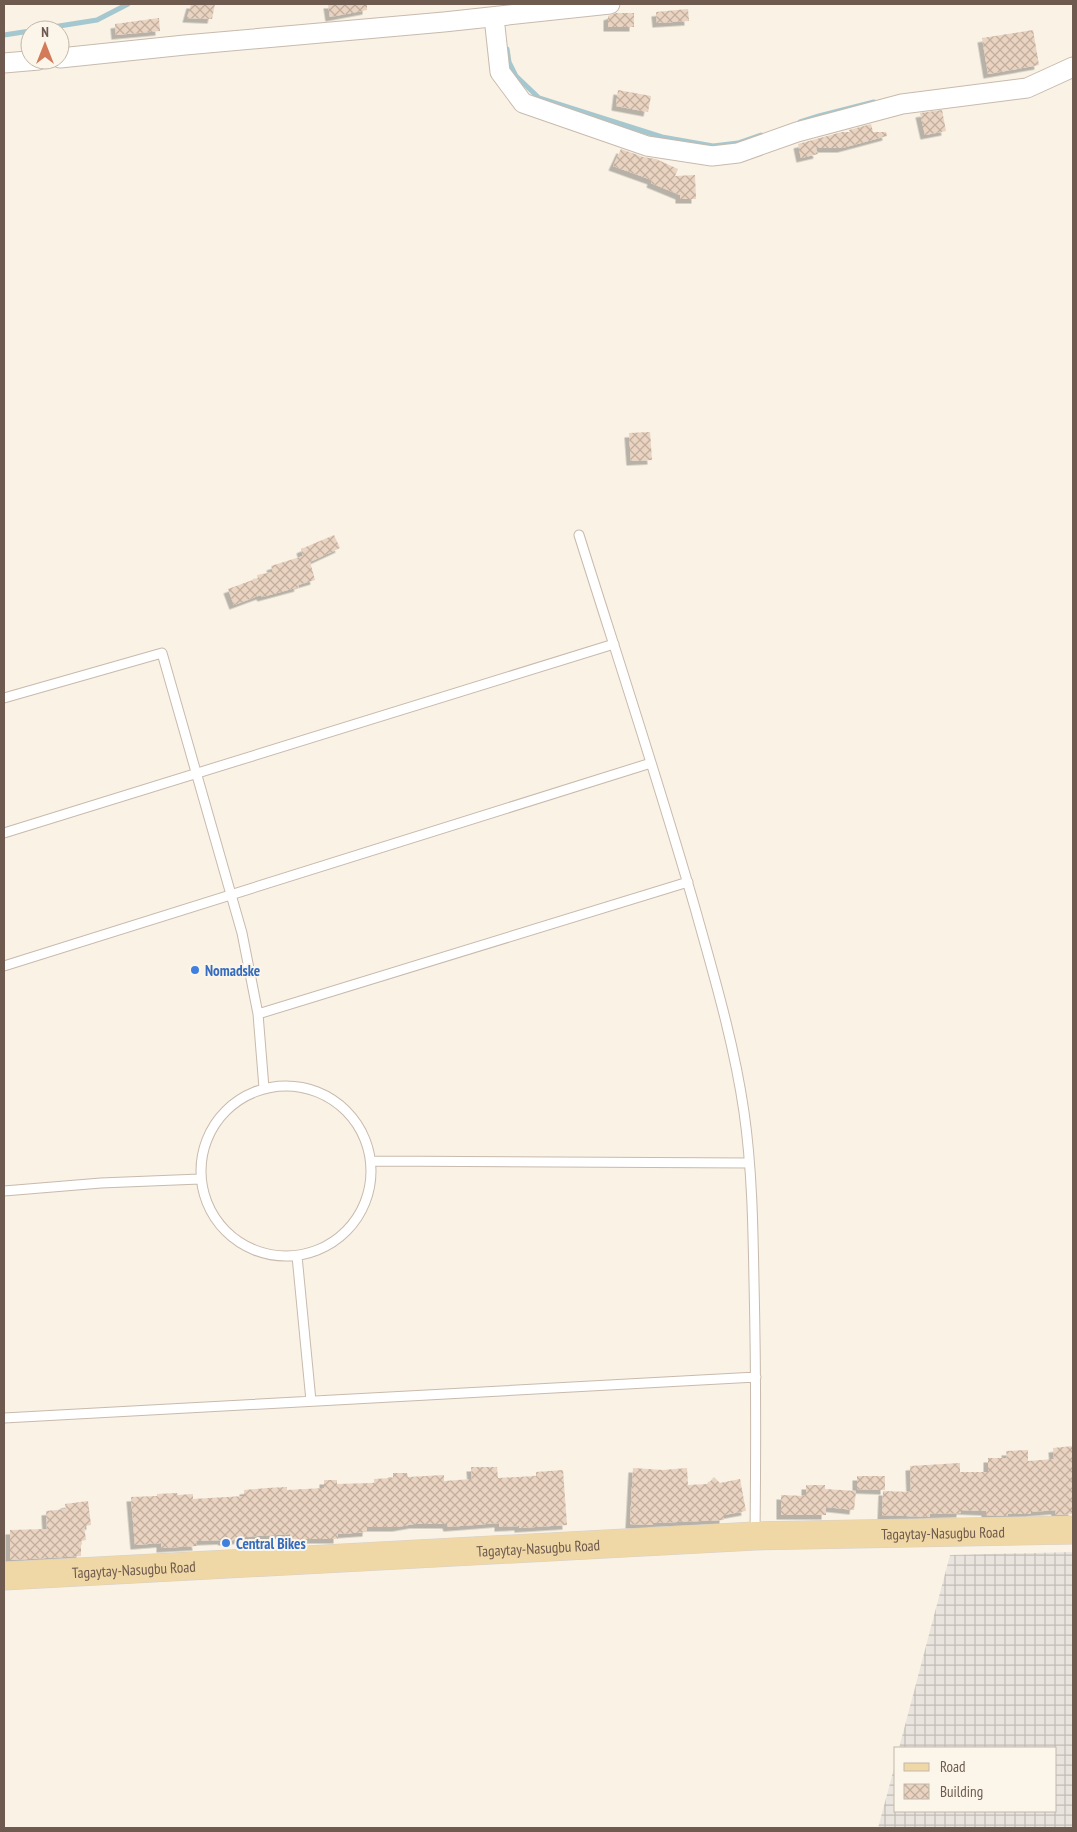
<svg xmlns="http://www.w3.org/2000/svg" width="1077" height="1832" font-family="'PT Sans Narrow',sans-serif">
<defs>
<pattern id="industrial-grid" width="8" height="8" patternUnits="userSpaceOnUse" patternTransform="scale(1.25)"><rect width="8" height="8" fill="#e9e4de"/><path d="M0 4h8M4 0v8" fill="none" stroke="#c1bcb6"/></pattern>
<pattern id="building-cross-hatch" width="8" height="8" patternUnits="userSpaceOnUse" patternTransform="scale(1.25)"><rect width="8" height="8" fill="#ead3c0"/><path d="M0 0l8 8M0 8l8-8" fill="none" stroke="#c2ae9e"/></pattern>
<filter id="shadow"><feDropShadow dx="-4.5" dy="4.5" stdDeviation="0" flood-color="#0004"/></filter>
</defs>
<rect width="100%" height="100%" fill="#f9f2e5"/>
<!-- industrial -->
<path fill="url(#industrial-grid)" d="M1073 1552V1828H878L896 1761V1811H1056V1748H899L950 1555Z"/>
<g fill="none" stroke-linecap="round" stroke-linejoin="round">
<!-- stream -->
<path stroke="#a4c7d0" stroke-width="5" d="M34 30 97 20 128 4
M4 35 30 31
M507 49 509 62 516 76 539 98 662 137 713 146 738 143 761 135
M800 122 819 116 874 102"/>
</g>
<!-- building -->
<path fill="url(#building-cross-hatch)" filter="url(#shadow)" d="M191 4H215L212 19 187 18Z
M328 4H367V10L330 17Z
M688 9 689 21 657 23 656 12Z
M616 13H634V27H608V16Z
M159 18 160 31 116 35 115 24Z
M1033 30 1039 65 988 74 982 38Z
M618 90 651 96 648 112 616 106Z
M942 110 946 131 925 135 920 113Z
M871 124 873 132H886L887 136 842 148H816L818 154 801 158 798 144 842 132H850L849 130Z
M621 149 643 157 656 159 678 169 675 176 695 175 696 199H680V195L651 183 652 180 613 166Z
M650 432 652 460 631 461 629 433Z
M334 535 340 548 310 562 315 580 298 585 299 587 262 597 261 595 234 605 228 589 258 578 257 575 273 572 271 566 303 556 301 549Z
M1073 1446V1514L1055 1515 1056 1510 1031 1512V1514H1008V1516L986 1515V1511L961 1510V1513L930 1514V1517L882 1515 883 1491 911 1492 910 1466 960 1463V1472H988V1458H1007L1006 1451 1028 1450V1461L1054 1459 1053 1448Z
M471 1467H497L498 1478 536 1476V1472L563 1470 567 1525 519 1528V1526L499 1527V1523L448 1527 447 1524H414L397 1527H367V1532L338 1534V1539H306V1543H290V1534L244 1537 245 1539 223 1541 222 1540 196 1541 197 1546 161 1548V1543L135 1545 131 1497 157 1496V1494L177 1493 178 1495 193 1494V1499L244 1496V1490L267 1488 287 1487V1490L324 1488V1480H337V1484L374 1483V1479L393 1478V1473H407L408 1477 444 1475V1481L472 1479Z
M633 1468 663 1470 687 1468 688 1485 708 1484 714 1477 720 1483 740 1479 746 1511 724 1515V1520L653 1523V1525L630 1524Z
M857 1476H885V1490L857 1489Z
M806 1485H825V1489L856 1491 854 1510 826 1507V1515H781V1495L806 1496Z
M88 1501 91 1525 84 1526 86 1540 81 1541V1556L10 1560V1530L47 1529 46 1511 66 1509 65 1504Z"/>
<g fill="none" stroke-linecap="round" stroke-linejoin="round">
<defs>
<path id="lane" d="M579 535C618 659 659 783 695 908 714 976 734 1043 744 1112 752 1168 753 1225 754 1282 756 1366 756 1449 755 1533
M4 698 162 653 242 933 258 1014 264 1088
M4 833 614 644
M4 966 651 763
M258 1014 688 882
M201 1171a85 85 0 1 1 170 0a85 85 0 1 1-170 0Z
M372 1161 749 1163
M4 1191 101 1183 200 1179
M297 1256 311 1401
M4 1418 756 1377"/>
<path id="street" d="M494 17 500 72 523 103 647 146 712 156 738 153 797 132 902 104 1027 88 1073 67
M60 58 185 45 444 22 610 4
M4 63 39 60"/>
<g id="primary">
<path id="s1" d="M4 1576 755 1536 1073 1530"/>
</g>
</defs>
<!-- lane casing -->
<use href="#lane" stroke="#c8baad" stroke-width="11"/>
<!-- street casing -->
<use href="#street" stroke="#c8baad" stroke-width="21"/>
<!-- primary casing -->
<use href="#primary" stroke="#d6d1cd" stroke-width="29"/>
<!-- lane -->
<use href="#lane" stroke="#fff" stroke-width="9"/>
<!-- street -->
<use href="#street" stroke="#fff" stroke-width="19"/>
<!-- primary -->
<use href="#primary" stroke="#efd7a6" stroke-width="28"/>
</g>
<!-- markers -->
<g fill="#3f7fe0" stroke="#fcf6ea" stroke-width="2">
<circle cx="195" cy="970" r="5"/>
<circle cx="226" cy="1543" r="5"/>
</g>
<g text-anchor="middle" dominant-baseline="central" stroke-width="4" stroke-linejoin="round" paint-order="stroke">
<!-- shop labels -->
<g font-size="15" font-weight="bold" fill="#366cbe" stroke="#fcf6ea" text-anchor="start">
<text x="205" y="970">Nomadske</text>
<text x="236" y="1543">Central Bikes</text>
</g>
<!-- street labels -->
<g font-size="15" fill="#6e5a4e" stroke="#fcf6ea">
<text stroke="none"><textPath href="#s1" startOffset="940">Tagaytay-Nasugbu Road</textPath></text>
<text stroke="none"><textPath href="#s1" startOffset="535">Tagaytay-Nasugbu Road</textPath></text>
<text stroke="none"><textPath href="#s1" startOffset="130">Tagaytay-Nasugbu Road</textPath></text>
</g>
</g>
<!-- border -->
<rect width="1077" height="1832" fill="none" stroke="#6e5a4e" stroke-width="10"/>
<!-- legend -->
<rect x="894" y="1747" width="162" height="65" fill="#fcf6ea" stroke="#c3b8ac"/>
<rect x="904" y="1763" width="25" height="8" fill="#efd7a6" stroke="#c3b8ac"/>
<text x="940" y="1772" font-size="15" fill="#6e5a4e">Road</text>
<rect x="904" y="1784" width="25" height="15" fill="url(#building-cross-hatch)" stroke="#c3b8ac"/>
<text x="940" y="1797" font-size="15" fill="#6e5a4e">Building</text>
<!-- north arrow -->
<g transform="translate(45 45)"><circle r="24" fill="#fcf6ea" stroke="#c3b8ac"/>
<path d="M0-4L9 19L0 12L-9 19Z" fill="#d37a5a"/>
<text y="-8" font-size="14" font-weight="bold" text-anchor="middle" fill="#6e5a4e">N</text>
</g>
</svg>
